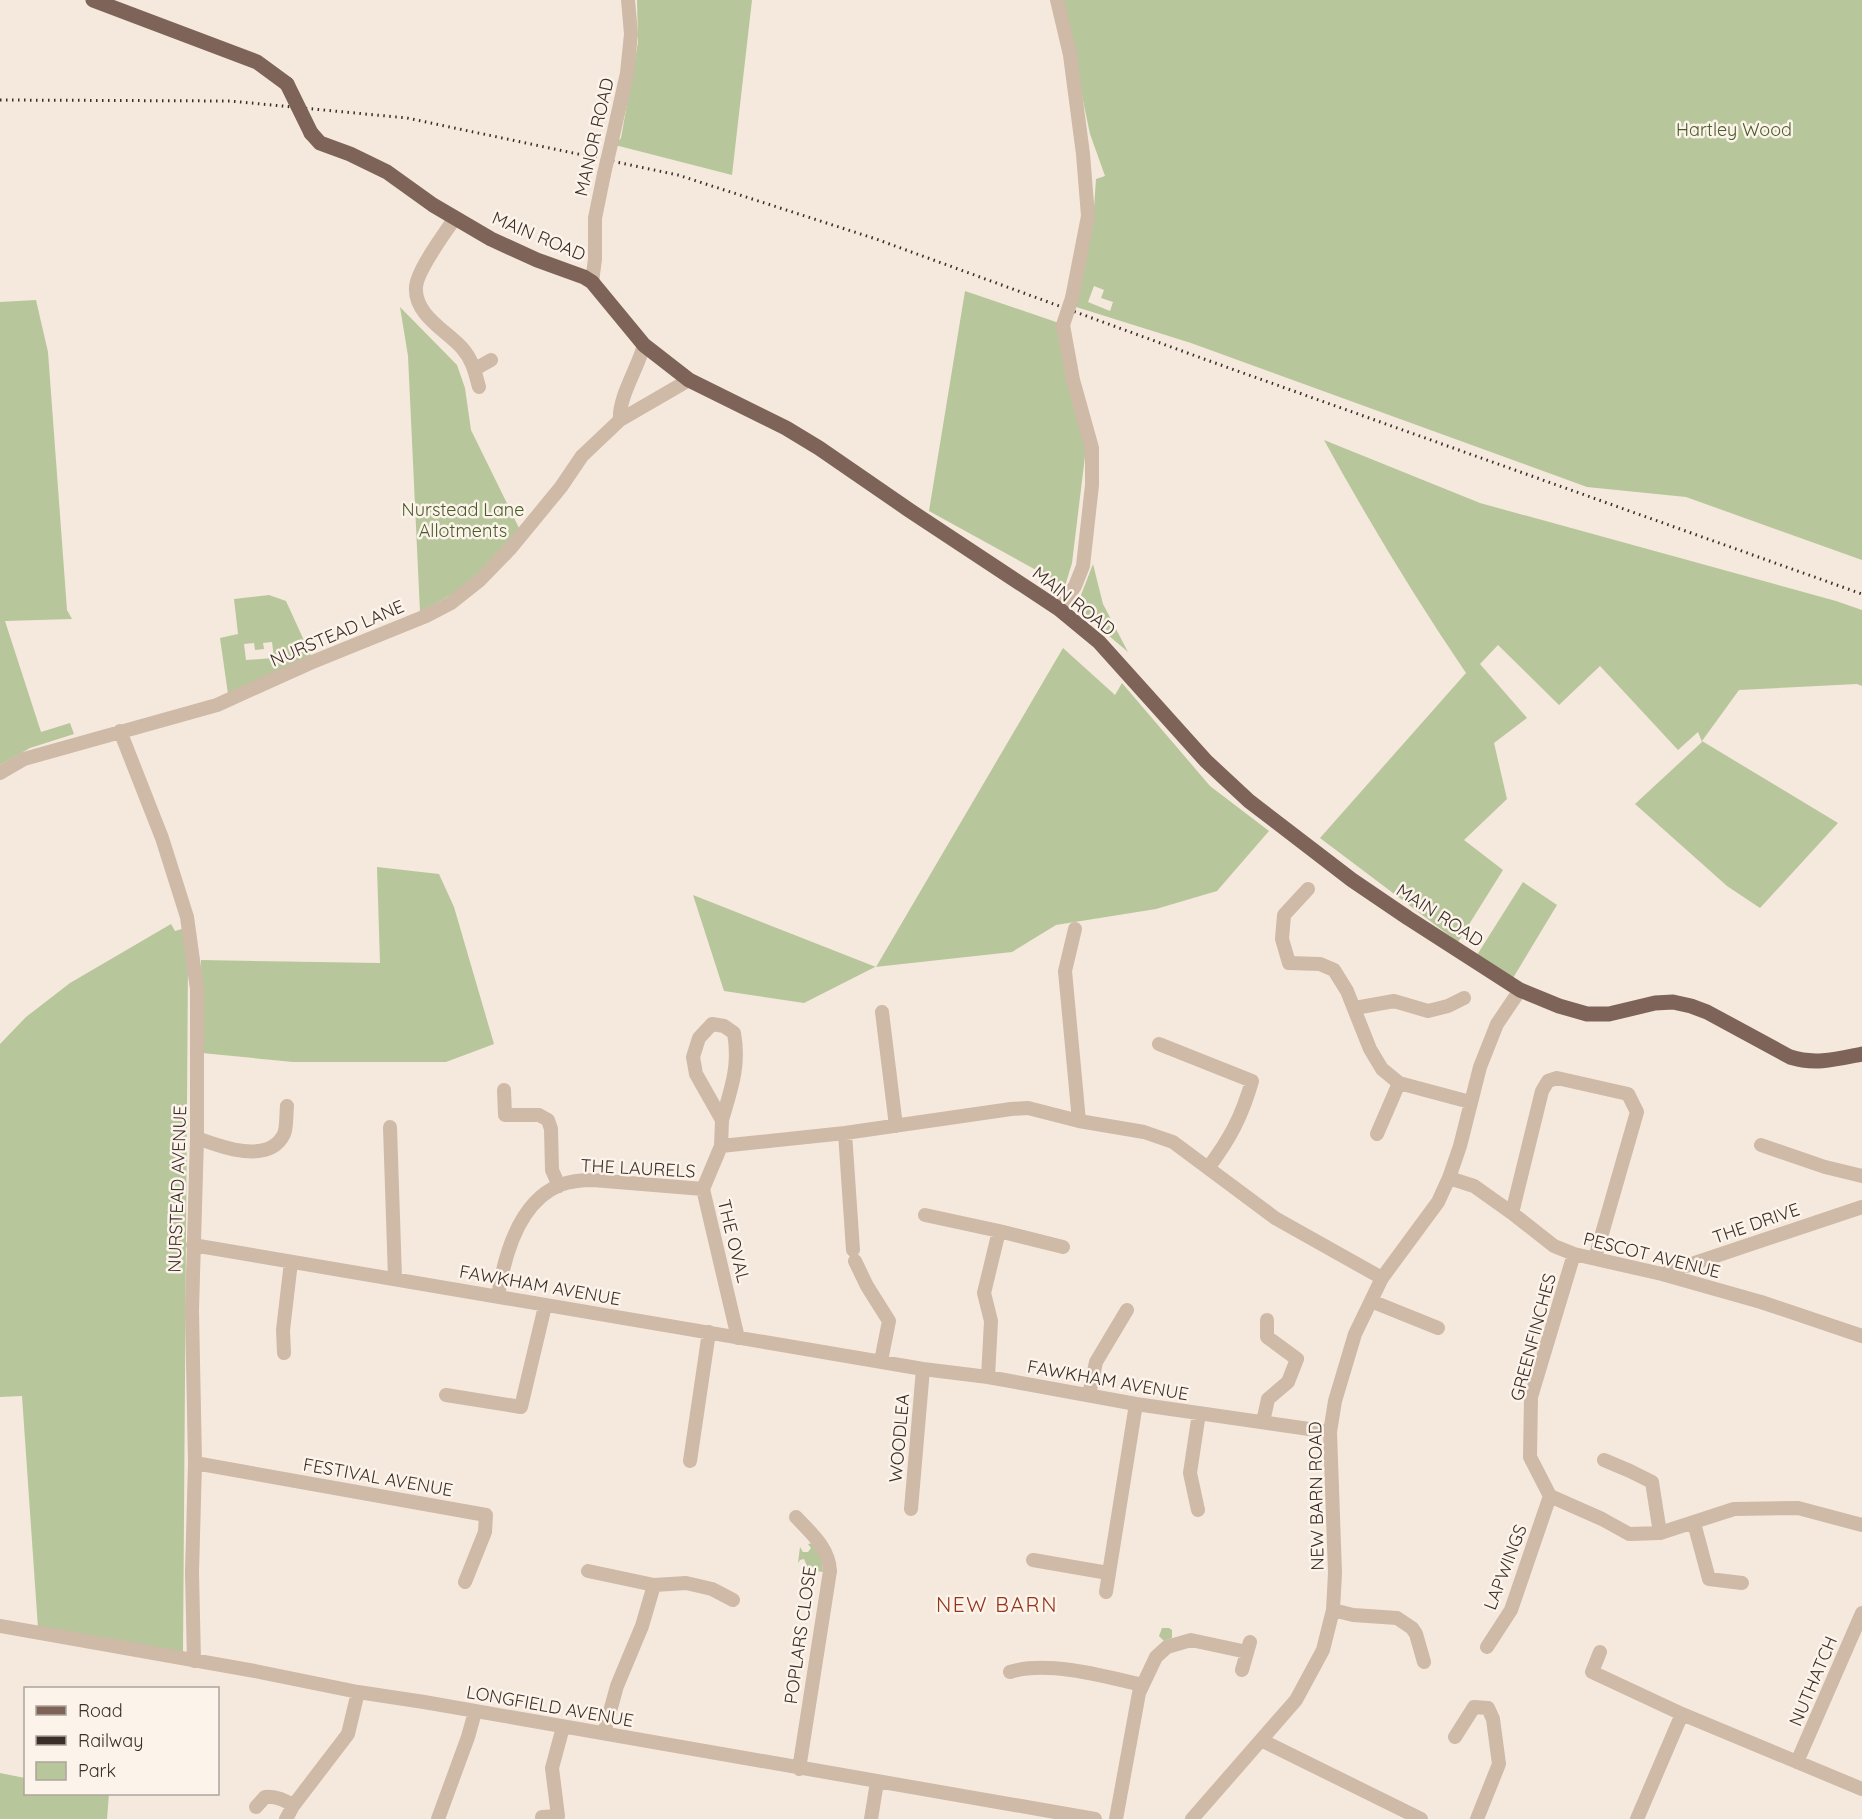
<svg xmlns="http://www.w3.org/2000/svg" width="1862" height="1819" font-family="Quicksand,sans-serif">
<rect width="100%" height="100%" fill="#f5e9dd"/>
<!-- green -->
<path fill="#b8c69b" fill-rule="evenodd" d="M637 0H752L732 175 615 145 621 138 638 42Z
M1062 0H1862V560L1686 497 1587 487 1191 343 1073 306 1093 222 1096 179 1105 176 1090 134ZM1094 286 1104 290 1101 298 1113 302 1110 311 1088 302Z
M965 291 1059 323 1086 448 1072 563 1065 586 929 511Z
M36 300 48 352 67 610 72 619 5 621 41 732 70 723 74 734 30 748 0 765V302Z
M400 307 457 365 465 388 471 430 519 528 503 551 456 592 420 612 408 356Z
M1324 440 1480 503 1836 601 1862 610V686L1857 684 1739 690 1702 741 1838 823 1760 908 1727 886 1635 804 1702 742 1698 732 1678 750 1600 666 1559 705 1498 645 1480 664 1527 718 1494 743 1507 799 1464 840 1503 870 1458 942 1320 838 1466 673C1415 598 1368 520 1324 440Z
M1093 564 1103 604 1128 652 1076 608Z
M269 595 286 601 312 658 228 694 220 638 238 634 234 599ZM272 642 274 658 246 660 244 644 254 643 255 650 264 649 263 643Z
M1063 648 1115 695 1122 683 1210 786 1269 831 1217 891 1156 909 1056 925 1012 952 875 967 804 1003 724 991 693 895 876 967Z
M377 867 439 874 454 907 494 1044 446 1062H293L202 1053 201 960 380 963Z
M1523 882 1557 905 1513 978 1477 955Z
M171 924 175 931 185 928 188 964 183 1654 38 1628 22 1396 0 1397V1044L26 1017 70 983Z
M813 1543 821 1552 823 1572 802 1569 807 1566 804 1559 800 1560 798 1563 800 1547 803 1552H808L811 1548 808 1544Z
M1162 1628H1169L1172 1630V1638L1164 1641 1159 1636Z
M0 1773 25 1778 26 1794H109L107 1819H0Z"/>
<g fill="none" stroke-linecap="round" stroke-linejoin="round">
<!-- minor -->
<path stroke="#cfb9a7" stroke-width="14" d="M1057 0 1070 55 1083 154 1088 216 1072 298
M612 140 627 73 631 34 628 0
M455 218C445 233 417 270 416 287 414 315 447 331 462 348 472 359 475 372 479 387
M592 282 595 259V218L604 174
M475 369 491 360
M620 420 689 380
M1059 609 1075 586 1083 566 1092 485V448L1073 380 1063 325
M120 731 162 838 187 917 197 989V1138L192 1310 195 1463 192 1573 194 1661
M0 773 24 759 217 705 310 663 426 616 451 603 480 580 510 549 561 487 582 456 620 420C618 398 638 368 644 345
M1308 889 1284 915 1282 939 1289 963 1320 964 1334 970 1347 991 1370 1049 1382 1069 1399 1083 1470 1102
M1075 929 1065 971 1079 1121
M1355 1008 1394 1001 1428 1011 1448 1006 1464 998
M882 1012 896 1126
M1159 1044 1252 1081C1242 1116 1230 1139 1208 1168
M504 1090 505 1115H539L548 1120 551 1129 552 1170 559 1186
M722 1120C731 1089 740 1066 734 1033L724 1026 712 1024 699 1038 693 1057 696 1074 722 1120 721 1146 703 1189 738 1338
M390 1127 395 1278
M845 1133 853 1250
M1377 1134 1399 1083
M197 1138C221 1147 269 1165 284 1134 287 1127 286 1114 287 1106
M1761 1145 1825 1167 1862 1176
M721 1146 845 1133 1011 1109 1028 1108 1079 1121 1144 1132 1173 1142 1275 1218 1382 1278
M1449 1178 1474 1186 1512 1213 1554 1246 1574 1254 1662 1274 1761 1302 1862 1336
M1512 1213 1542 1091 1548 1081 1557 1078 1628 1094 1637 1112 1595 1258
M925 1215 999 1231 1063 1247
M193 1245 923 1369 988 1377 1136 1404 1330 1432
M855 1261 867 1286 889 1321 881 1361
M1662 1274 1862 1207
M498 1296C504 1257 518 1202 560 1185 571 1181 582 1180 593 1180L703 1189
M1371 1301 1438 1328
M284 1353 283 1330 291 1262
M988 1377 991 1321 984 1293 999 1231
M446 1395 521 1407 545 1306
M1089 1395 1096 1362 1127 1310
M1263 1422 1268 1399 1288 1382 1297 1359 1267 1337V1320
M1604 1460 1630 1471 1652 1482 1660 1533
M690 1461 709 1332
M195 1463 486 1515 485 1532 465 1582
M1550 1496 1602 1519 1629 1534 1660 1533 1734 1509 1798 1508 1862 1525
M1550 1496 1530 1457 1531 1397 1574 1254
M911 1509 923 1369
M1198 1510 1190 1473 1199 1413
M796 1517C811 1533 829 1548 830 1571L799 1769
M1694 1523 1709 1579 1742 1583
M1033 1560 1108 1573
M588 1571 654 1585 686 1583 712 1589 733 1600
M1106 1592 1136 1404
M1333 1610 1353 1615 1397 1618 1412 1628 1416 1634 1424 1662
M0 1626 255 1671 358 1692 424 1702 1095 1819
M1487 1647 1511 1610 1550 1496
M1600 1652 1592 1672 1682 1714 1862 1789
M1242 1670 1250 1642
M1010 1672C1046 1660 1105 1676 1142 1685
M604 1733 617 1686 642 1626 654 1585
M1455 1737 1474 1707 1488 1708 1493 1719 1499 1764 1477 1819
M1261 1740 1421 1819
M1797 1762 1862 1613
M256 1807 265 1797C276 1796 284 1799 293 1806
M542 1817 558 1816 552 1768 563 1727
M286 1819 293 1806 348 1734 358 1692
M438 1819 468 1737 475 1712
M871 1819 877 1782
M1116 1819 1139 1693 1156 1657 1167 1647 1191 1640 1247 1652
M1192 1819 1296 1700 1323 1650 1333 1610 1335 1573 1330 1432 1335 1401 1355 1334 1382 1278 1438 1202 1449 1178 1460 1146 1480 1067 1497 1024 1520 990
M1637 1819 1682 1714"/>
<!-- major -->
<path stroke="#7e6458" stroke-width="15" d="M93 0 257 62 287 84
M311 133 320 143 350 154 387 172 433 205 491 239 537 260 584 277 592 282 644 345 689 380 786 428 819 448 909 510 1059 609 1099 642 1206 761 1249 801 1352 880 1408 918 1520 990 1559 1006 1587 1014H1609L1655 1003 1673 1002 1691 1006 1707 1012 1790 1057C1815 1065 1837 1059 1862 1054"/>
<!-- rail -->
<path stroke="#3a2e28" stroke-width="3" stroke-dasharray="1.5 4.5" stroke-linecap="butt" d="M0 100 230 101 407 118 678 175 876 239 1204 359 1862 594"/>
<!-- minor-bridge -->
<path stroke="#cfb9a7" stroke-width="14" d="M604 174 612 140
M1063 325 1072 298"/>
<!-- major-bridge -->
<path stroke="#7e6458" stroke-width="15" d="M287 84 311 133"/>
</g>
<g text-anchor="middle" dominant-baseline="central" stroke-width="5" stroke-linejoin="round" paint-order="stroke">
<!-- park labels -->
<g font-size="18" fill="#4a5c29" stroke="#fcf3ea">
<text x="1734" y="129">Hartley Wood</text>
<text x="463" y="509">Nurstead Lane<tspan x="463" dy="21">Allotments</tspan></text>
</g>
<!-- street labels -->
<g font-size="18" fill="#3a2e28" stroke="#fcf3ea">
<text transform="translate(594 137) rotate(-77)">MANOR ROAD</text>
<text transform="translate(539 236) rotate(23)">MAIN ROAD</text>
<text transform="translate(1074 601) rotate(38)">MAIN ROAD</text>
<text transform="translate(337 633) rotate(-23)">NURSTEAD LANE</text>
<text transform="translate(1440 915) rotate(33)">MAIN ROAD</text>
<text transform="translate(638 1168) rotate(3)">THE LAURELS</text>
<text transform="translate(177 1189) rotate(-88)">NURSTEAD AVENUE</text>
<text transform="translate(1756 1223) rotate(-19)">THE DRIVE</text>
<text transform="translate(734 1241) rotate(76)">THE OVAL</text>
<text transform="translate(1652 1255) rotate(14)">PESCOT AVENUE</text>
<text transform="translate(540 1285) rotate(10)">FAWKHAM AVENUE</text>
<text transform="translate(1533 1337) rotate(-75)">GREENFINCHES</text>
<text transform="translate(1108 1380) rotate(10)">FAWKHAM AVENUE</text>
<text transform="translate(899 1438) rotate(-85)">WOODLEA</text>
<text transform="translate(378 1477) rotate(10)">FESTIVAL AVENUE</text>
<text transform="translate(1316 1496) rotate(-91)">NEW BARN ROAD</text>
<text transform="translate(1505 1567) rotate(-69)">LAPWINGS</text>
<text transform="translate(800 1635) rotate(-82)">POPLARS CLOSE</text>
<text transform="translate(1813 1681) rotate(-67)">NUTHATCH</text>
<text transform="translate(550 1706) rotate(10)">LONGFIELD AVENUE</text>
</g>
<!-- quarter labels -->
<g font-size="21" letter-spacing="1.5" fill="#933418" stroke="#fcf3ea">
<text x="997" y="1604">NEW BARN</text>
</g>
</g>
<!-- legend -->
<rect x="24" y="1687" width="195" height="108" fill="#fcf3ea" stroke="#aea49c" stroke-width="1.5"/>
<rect x="36" y="1706" width="30" height="9" fill="#7e6458" stroke="#aea49c" stroke-width="1.5"/>
<text x="78" y="1717" font-size="18" fill="#3a2e28">Road</text>
<rect x="36" y="1736" width="30" height="9" fill="#3a2e28" stroke="#aea49c" stroke-width="1.5"/>
<text x="78" y="1747" font-size="18" fill="#3a2e28">Railway</text>
<rect x="36" y="1762" width="30" height="18" fill="#b8c69b" stroke="#aea49c" stroke-width="1.5"/>
<text x="78" y="1777" font-size="18" fill="#3a2e28">Park</text>
</svg>
